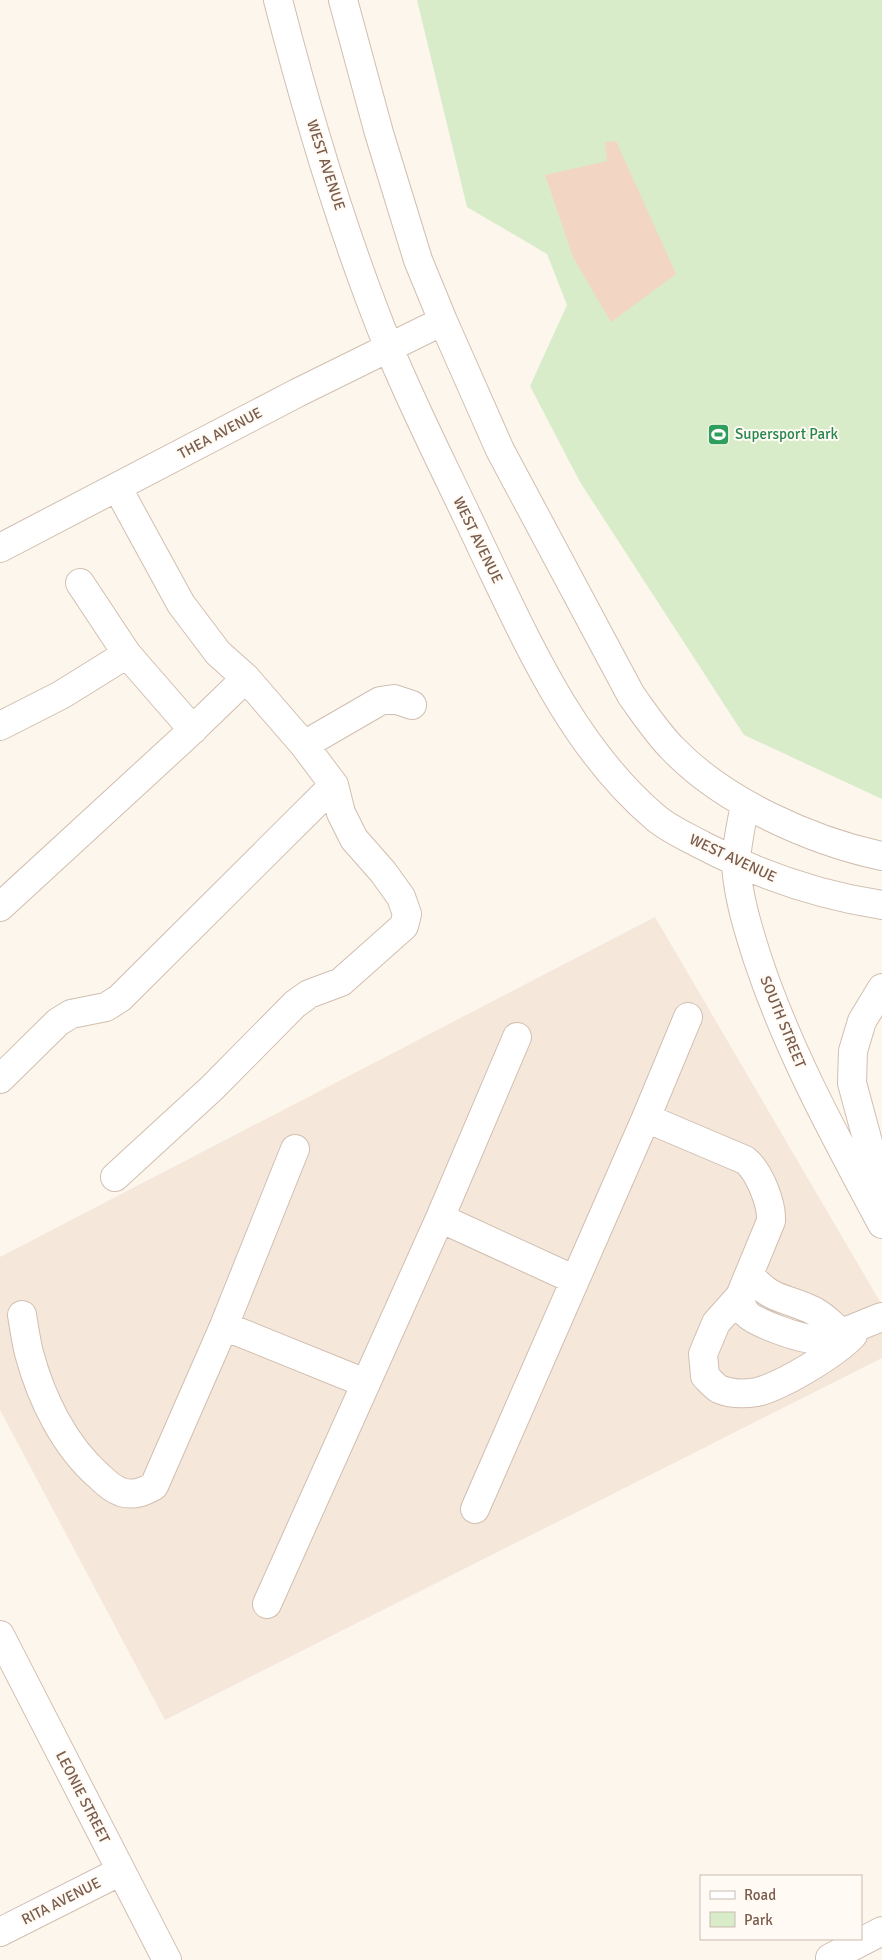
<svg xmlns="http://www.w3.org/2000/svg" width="882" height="1960" font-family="Signika,sans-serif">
<rect width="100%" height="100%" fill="#fdf6ec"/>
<!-- residential -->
<path fill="#f5e8da" d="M655 917 882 1305V1358L165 1720 0 1410V1257Z"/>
<!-- green -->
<path fill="#d8ecc9" d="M417 0H882V799L744 735 580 482 530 386 567 305 547 254 467 207Z"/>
<!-- building -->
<path fill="#f3d5c3" d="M616 141 676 274 611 322 573 257 545 175 607 161 605 142Z"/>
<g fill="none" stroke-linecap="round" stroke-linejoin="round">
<defs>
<path id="minor" d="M278 0C308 117 343 235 389 348 417 416 451 481 482 548 528 644 573 748 656 818 669 829 687 837 702 845 759 875 817 895 882 905
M343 0 379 133 418 260 443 321 500 450 631 695C644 713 657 733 673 749 724 802 811 841 882 856
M117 487 181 604 218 653 246 678 304 745 380 701 394 699 412 705
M0 548 297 393 443 321
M80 583 127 654 193 730
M0 726 61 695 127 654
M745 804C742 822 736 846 736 864 738 897 748 929 758 960 789 1053 836 1138 882 1224
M0 907 186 736 246 678
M882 988 862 1021 853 1051 852 1083 882 1194
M0 1079 58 1022 71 1014 106 1007 120 998 334 785
M646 1118 745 1160C759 1171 772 1203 771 1221L740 1296C741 1303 742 1309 747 1314 755 1323 803 1340 815 1339 836 1338 862 1324 882 1317
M115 1177 212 1088 295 1004 309 994 341 982 404 926 407 914 401 897 383 872 354 839 341 813 334 785 304 745
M440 1218 575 1280
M749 1274C772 1302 783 1296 812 1310 823 1315 831 1324 840 1332
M740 1296 716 1323 703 1354 705 1376C709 1380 714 1386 719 1389 730 1394 745 1394 757 1392 782 1386 835 1354 853 1335
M22 1315C24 1327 26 1341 29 1353 41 1398 64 1446 100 1477 106 1483 113 1489 121 1492 134 1496 143 1492 154 1486L224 1326 295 1149
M224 1326 365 1383
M475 1509 646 1118 688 1017
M267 1604 440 1218 517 1037
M0 1635 167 1960
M0 1932 121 1871
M830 1958 882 1931"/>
</defs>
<!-- minor casing -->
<use href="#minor" stroke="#d1beb0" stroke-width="30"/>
<!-- minor -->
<use href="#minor" stroke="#fff" stroke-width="28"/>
</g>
<!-- icons -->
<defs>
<symbol id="stadium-square" viewBox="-11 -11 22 22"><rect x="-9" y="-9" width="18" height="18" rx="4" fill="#2e9e5b" stroke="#fffaf3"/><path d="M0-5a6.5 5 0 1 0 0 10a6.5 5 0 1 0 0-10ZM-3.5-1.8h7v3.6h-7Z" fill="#fff"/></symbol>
</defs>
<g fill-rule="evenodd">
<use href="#stadium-square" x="706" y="422" width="25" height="25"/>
</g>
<g text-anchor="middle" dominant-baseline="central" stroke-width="4" stroke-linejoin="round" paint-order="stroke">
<!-- street labels -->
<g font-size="15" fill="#7a5c4d" stroke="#fffaf3">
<text transform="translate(326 165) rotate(72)">WEST AVENUE</text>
<text transform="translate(220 433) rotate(-28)">THEA AVENUE</text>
<text transform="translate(478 540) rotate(64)">WEST AVENUE</text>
<text transform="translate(733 858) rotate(25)">WEST AVENUE</text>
<text transform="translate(783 1022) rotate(68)">SOUTH STREET</text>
<text transform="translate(83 1797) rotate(63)">LEONIE STREET</text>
<text transform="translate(61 1901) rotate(-27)">RITA AVENUE</text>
</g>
<!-- leisure labels -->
<g font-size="15" fill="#27864d" stroke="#fffaf3" text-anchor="start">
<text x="735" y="434">Supersport Park</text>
</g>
</g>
<!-- legend -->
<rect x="700" y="1875" width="162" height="65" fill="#fffaf3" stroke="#cabbb1"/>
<rect x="710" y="1891" width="25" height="8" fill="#ffffff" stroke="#cabbb1"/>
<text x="744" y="1900" font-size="15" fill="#7a5c4d">Road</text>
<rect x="710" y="1912" width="25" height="15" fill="#d8ecc9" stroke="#cabbb1"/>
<text x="744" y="1925" font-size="15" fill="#7a5c4d">Park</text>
</svg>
